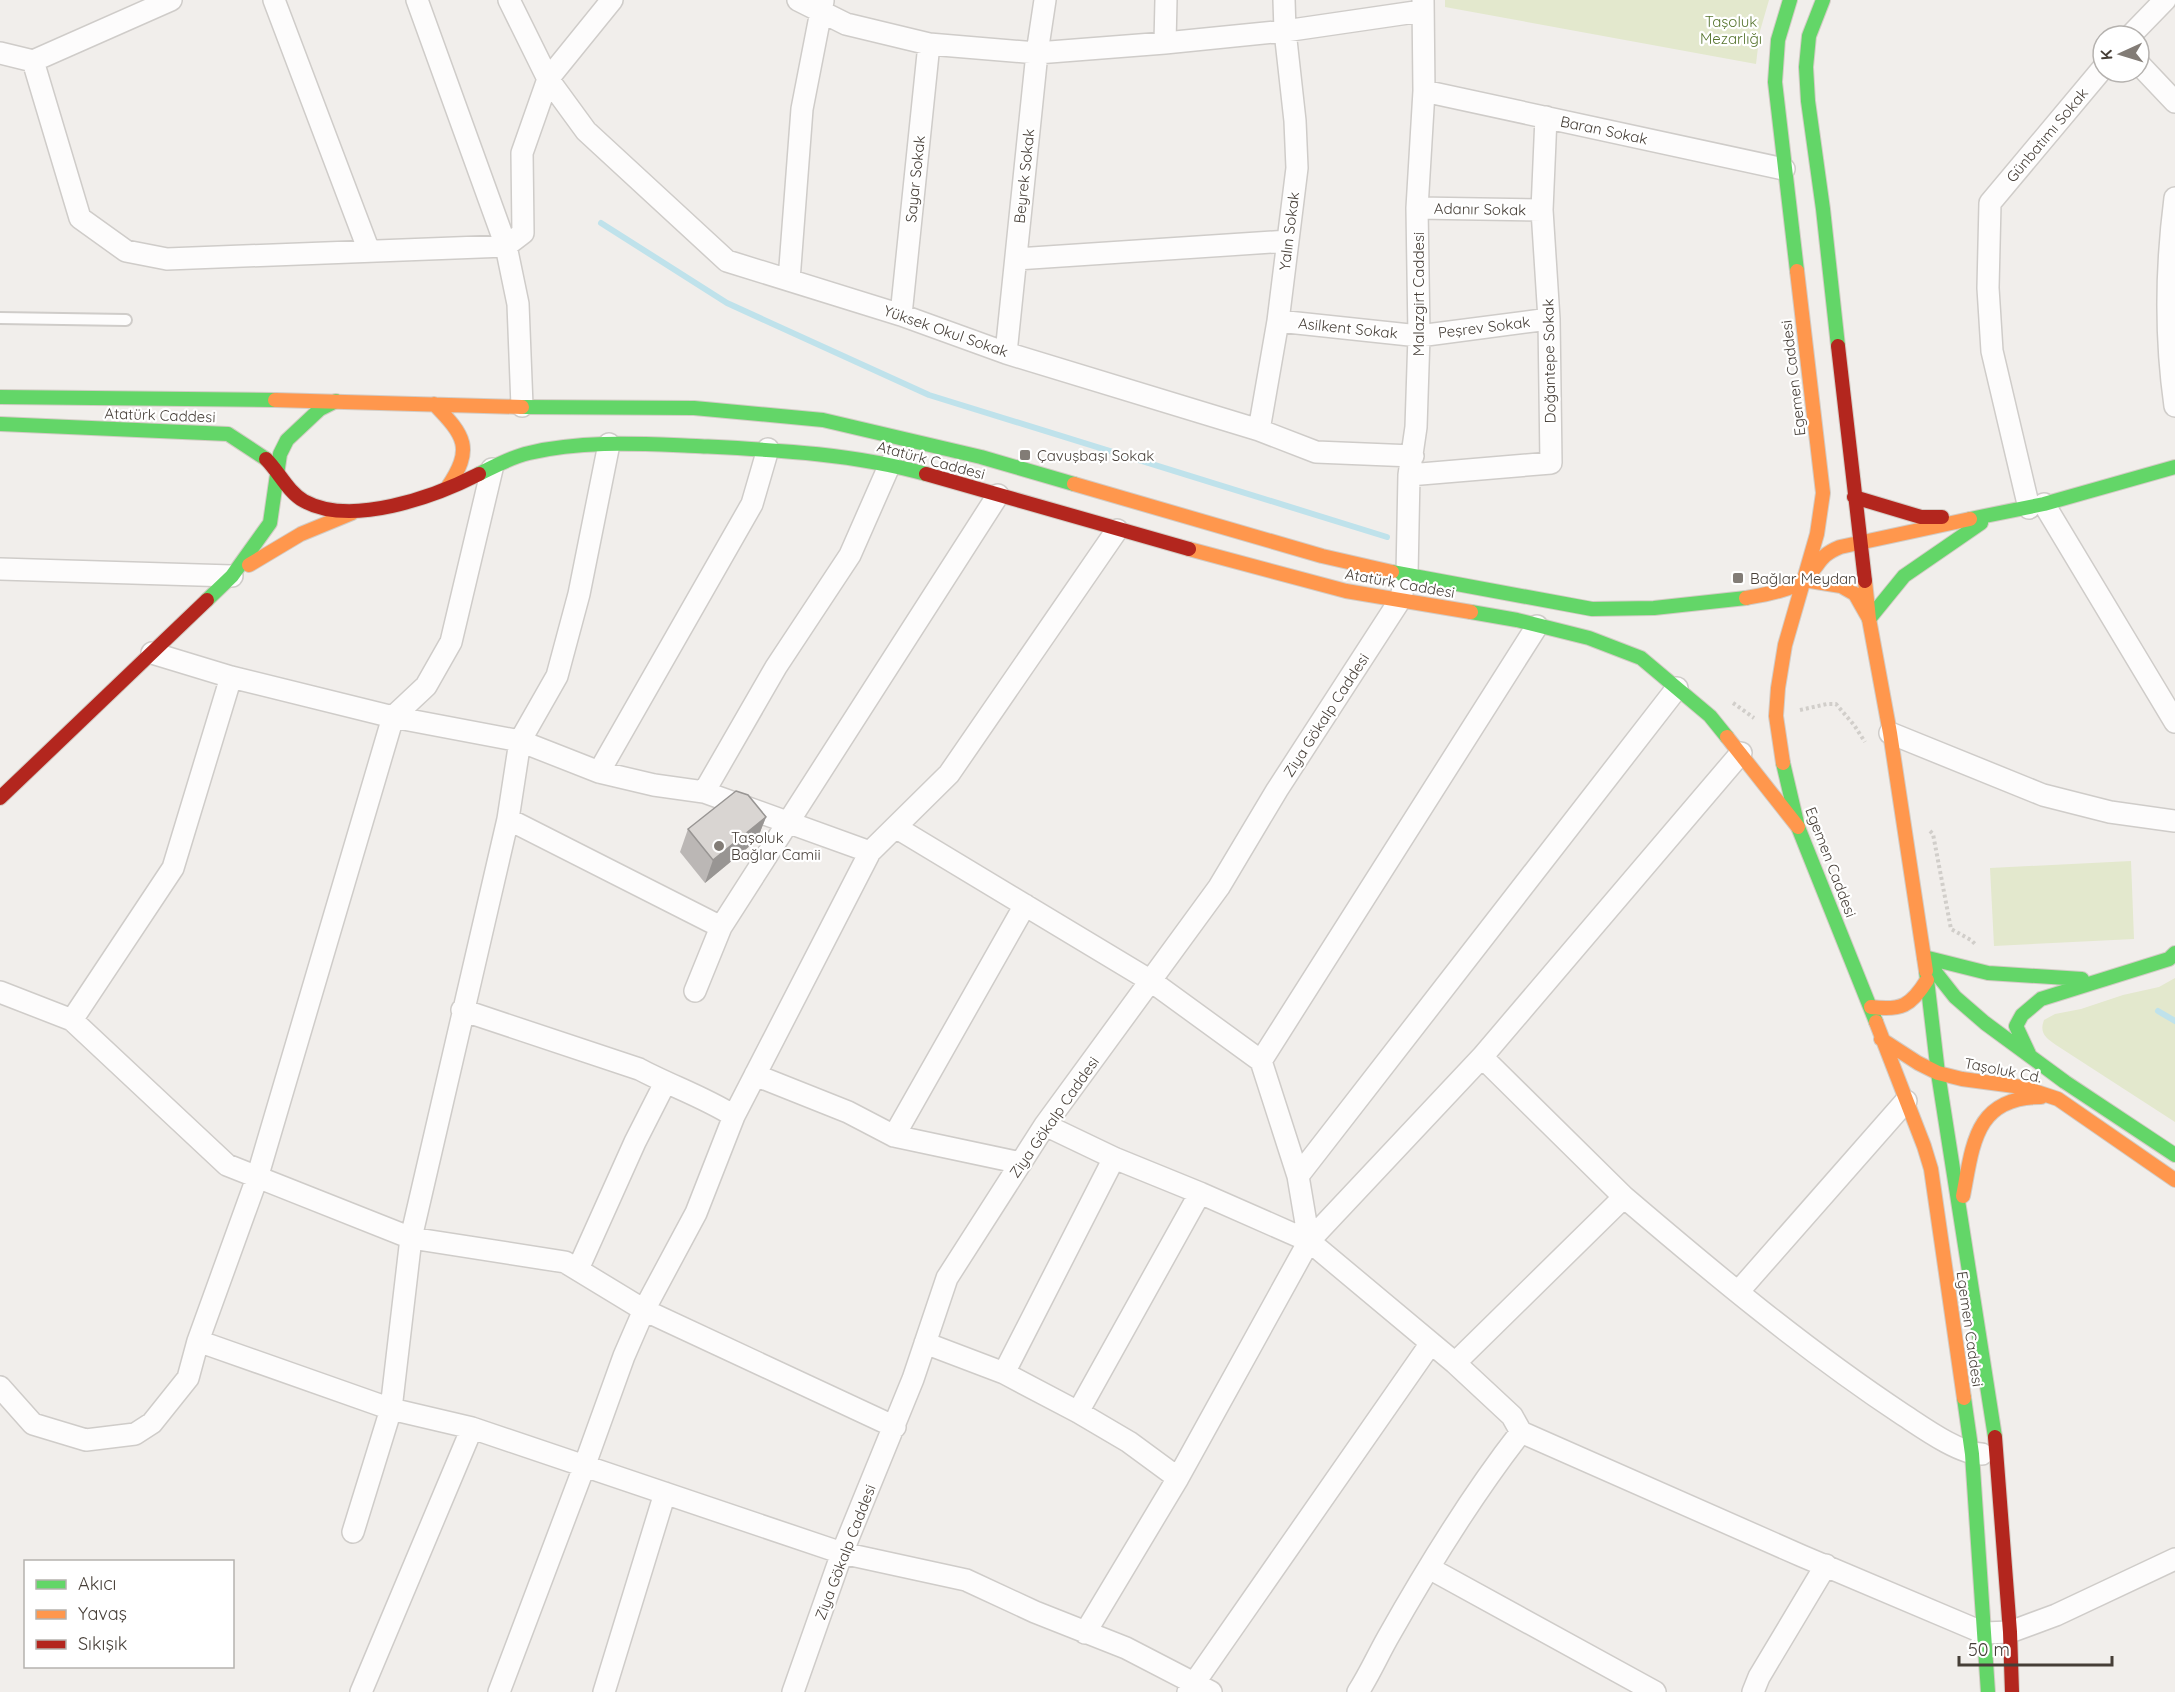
<svg xmlns="http://www.w3.org/2000/svg" width="2175" height="1692" font-family="Quicksand,sans-serif">
<rect width="100%" height="100%" fill="#f1eeeb"/>
<!-- green -->
<path fill="#e3e8cd" d="M1445 0H1769L1760 31 1756 64 1445 7Z
M2131 861 2134 939 1994 946 1990 868Z
M2175 978V1122L2056 1045C2046 1038 2039 1033 2044 1020L2055 1014 2081 1009 2123 995 2159 987Z"/>
<g fill="none" stroke-linecap="round" stroke-linejoin="round">
<!-- stream -->
<path stroke="#bfe2eb" stroke-width="6" d="M601 223 727 303 929 395 1387 537
M2158 1011 2175 1021"/>
<defs>
<path id="lane" d="M0 318 126 320"/>
<path id="street" d="M274 0 369 251
M417 0 506 246 518 304 522 406
M509 0 548 79 586 131 727 261 901 315 1006 353 1259 430 1316 452 1413 456
M798 0 846 24 929 44 1037 53 1165 43 1285 31 1422 11
M2130 36 2165 0
M1165 43 1166 0
M0 53 33 61 171 0
M33 61 80 218 126 251 167 259 506 246 523 233 522 153 548 79 612 0
M2139 64 2175 102
M1424 91 1784 169
M2175 198C2166 268 2165 336 2175 406
M1417 208 1542 210
M1016 259 1288 241
M789 280 802 109 823 1
M901 315 929 44
M1278 321 1419 336 1549 319
M1006 353 1037 53 1045 0
M1259 430 1278 321 1297 168 1295 121 1285 31 1284 0
M1409 475 1551 463 1549 319 1542 210 1546 117
M2044 504 2175 722
M2029 508 1992 351 1988 288 1990 203 2103 68
M0 569 232 576
M152 653 231 677 393 717 520 741 599 772 654 785 704 792 870 852
M1890 733 2043 795 2110 812 2175 821
M599 772 752 504 768 449
M704 792 776 667 850 555 890 464
M508 819 721 927
M897 828 1151 981 1261 1061 1298 1176 1309 1241
M695 991 721 927 998 495
M0 992 72 1020 227 1165 411 1238 565 1262 644 1310 895 1427
M462 1010 639 1069C671 1086 704 1097 734 1116
M72 1020 173 868 231 677
M1482 1057 1624 1197
M1261 1061 1537 626
M755 1075 848 1112 894 1136 1021 1163
M1045 1125 1114 1158 1200 1193 1309 1241 1455 1363 1512 1416 1521 1432 1802 1556 1984 1633 2010 1632 2056 1615 2175 1559
M894 1136 1025 905
M1298 1176 1677 688
M578 1269 635 1142 665 1083
M1738 1292 1906 1101
M198 1341 391 1409 472 1428 842 1553 966 1580 1035 1612 1126 1648 1211 1692
M925 1343 1004 1373 1078 1412 1129 1442 1178 1478
M1455 1363 1624 1197C1713 1273 1804 1349 1902 1414 1922 1427 1959 1454 1982 1454
M1004 1373 1114 1158
M0 1387 33 1424 86 1440 135 1434 152 1423 188 1378 198 1341 257 1178 393 717 426 686 451 642 492 469
M1078 1412 1200 1193
M353 1532 391 1409 411 1238 508 819 520 741 557 676 579 594 609 444
M1429 1568 1655 1692
M1085 1633 1178 1478 1309 1241 1482 1057 1741 753
M361 1692 472 1428
M499 1692 584 1467 624 1356 644 1310 696 1213 734 1116 870 852 949 774 1117 530
M604 1692 665 1493
M793 1692 842 1553 913 1379 947 1278 1045 1125 1219 887 1277 790 1400 600 1407 575 1409 475 1416 427 1419 336 1417 208 1424 91 1423 0
M1188 1692 1431 1343
M1358 1692C1369 1675 1377 1657 1387 1639 1427 1568 1471 1496 1521 1432
M1753 1692 1759 1677 1826 1565"/>
<path id="fast" d="M1790 0 1778 40 1775 82 1797 271
M1823 0 1809 36 1806 67 1808 101 1823 209 1838 346
M0 397 275 400
M522 407 694 408 823 420 981 457 1074 484
M0 424 228 434 266 459
M479 474C495 466 511 457 529 453 584 440 641 444 696 446 774 450 851 453 926 474
M1970 519 2044 504 2175 467
M1392 572 1592 609 1654 608 1746 598
M207 600 232 576 270 523 280 454 287 440 320 409 336 401
M1471 612 1517 620 1589 638 1641 658 1710 716 1727 737
M1869 619 1904 576 1981 523
M1783 763 1798 827 1876 1022
M1924 957 1988 973 2082 979
M1925 959 1955 997 1985 1023 2065 1082 2175 1155
M1926 971 1938 1073 1995 1437
M2030 1056 2016 1026 2022 1015 2041 999 2169 959 2175 953
M1964 1398 1972 1454 1988 1692"/>
<path id="slow" d="M275 400 522 407
M434 404C465 436 474 448 447 488
M1074 484 1322 556 1392 572
M1189 549 1346 591 1471 612
M249 565 301 534 352 513
M1804 580 1841 586 1855 594 1868 617
M1865 581 1869 619 1890 733 1926 971
M1746 598C1763 595 1793 590 1805 579 1821 564 1818 556 1840 547L1970 519
M1727 737 1798 827
M1783 763 1776 716 1778 688 1785 645 1817 534 1823 493 1797 271
M1871 1007C1901 1011 1911 1006 1927 980
M1876 1022 1924 1146 1931 1169 1964 1398
M1881 1039 1918 1063 1938 1073 1962 1079 2022 1087 2058 1099 2175 1180
M1963 1196C1973 1144 1975 1097 2041 1097"/>
<path id="jam" d="M1838 346 1865 581
M266 459C279 472 288 492 304 501 351 527 434 497 479 474
M926 474 1189 549
M1854 497 1921 517H1942
M0 798 207 600
M1995 1437 2010 1632 2012 1692"/>
</defs>
<!-- lane casing -->
<use href="#lane" stroke="#cfccc9" stroke-width="14"/>
<!-- street casing -->
<use href="#street" stroke="#cfccc9" stroke-width="24"/>
<!-- fast casing -->
<use href="#fast" stroke="#d3ccc5" stroke-width="16"/>
<!-- slow casing -->
<use href="#slow" stroke="#d3ccc5" stroke-width="16"/>
<!-- jam casing -->
<use href="#jam" stroke="#d3ccc5" stroke-width="16"/>
<!-- path -->
<path stroke="#d1ceca" stroke-width="4" stroke-dasharray="3 3" stroke-linecap="butt" d="M1733 703 1754 718
M1800 710 1827 704H1836L1854 725 1865 742
M1930 831 1933 834 1951 929 1971 940 1975 944"/>
<!-- lane -->
<use href="#lane" stroke="#fdfcfc" stroke-width="10"/>
<!-- street -->
<use href="#street" stroke="#fdfcfc" stroke-width="21"/>
<!-- fast -->
<use href="#fast" stroke="#63d668" stroke-width="14"/>
<!-- slow -->
<use href="#slow" stroke="#ff974d" stroke-width="14"/>
<!-- jam -->
<use href="#jam" stroke="#b3261e" stroke-width="14"/>
</g>
<!-- wall -->
<path fill="#bbb7b5" d="M766 817 757 840 705 883 680 852 688 829Z"/>
<!-- shaded-wall -->
<path fill="#989593" d="M766 817 757 840 705 883 713 860Z"/>
<!-- building -->
<path fill="#d9d5d2" stroke="#989593" stroke-width="1.5" d="M736 791 748 795 766 817 713 860 688 829Z"/>
<!-- markers -->
<g fill="#827c76" stroke="#fff" stroke-width="2">
<rect x="1019" y="449" width="12" height="12" rx="3"/>
<rect x="1732" y="572" width="12" height="12" rx="3"/>
<circle cx="719" cy="846" r="6"/>
</g>
<g text-anchor="middle" dominant-baseline="central" stroke-width="4.5" stroke-linejoin="round" paint-order="stroke">
<!-- park labels -->
<g font-size="15" fill="#56742e" stroke="#fff">
<text x="1731" y="21">Taşoluk<tspan x="1731" dy="17">Mezarlığı</tspan></text>
</g>
<!-- street labels -->
<g font-size="15" fill="#463e37" stroke="#fff">
<text transform="translate(1604 130) rotate(12)">Baran Sokak</text>
<text transform="translate(2047 135) rotate(-50)">Günbatımı Sokak</text>
<text transform="translate(1024 176) rotate(-84)">Beyrek Sokak</text>
<text transform="translate(915 179) rotate(-84)">Sayar Sokak</text>
<text transform="translate(1480 209) rotate(1)">Adanır Sokak</text>
<text transform="translate(1289 231) rotate(-83)">Yalın Sokak</text>
<text transform="translate(1418 294) rotate(-90)">Malazgirt Caddesi</text>
<text transform="translate(1484 327) rotate(-7)">Peşrev Sokak</text>
<text transform="translate(1348 328) rotate(6)">Asilkent Sokak</text>
<text transform="translate(946 331) rotate(19)">Yüksek Okul Sokak</text>
<text transform="translate(1549 361) rotate(-91)">Doğantepe Sokak</text>
<text transform="translate(1793 378) rotate(-97)">Egemen Caddesi</text>
<text transform="translate(160 415) rotate(2)">Atatürk Caddesi</text>
<text transform="translate(931 460) rotate(15)">Atatürk Caddesi</text>
<text transform="translate(1400 583) rotate(10)">Atatürk Caddesi</text>
<text transform="translate(1326 715) rotate(-57)">Ziya Gökalp Caddesi</text>
<text transform="translate(1831 862) rotate(69)">Egemen Caddesi</text>
<text transform="translate(2003 1070) rotate(11)">Taşoluk Cd.</text>
<text transform="translate(1054 1117) rotate(-55)">Ziya Gökalp Caddesi</text>
<text transform="translate(1970 1329) rotate(82)">Egemen Caddesi</text>
<text transform="translate(845 1552) rotate(-69)">Ziya Gökalp Caddesi</text>
</g>
<!-- poi labels -->
<g font-size="15" fill="#463e37" stroke="#fff" text-anchor="start">
<text x="1037" y="455">Çavuşbaşı Sokak</text>
<text x="1750" y="578">Bağlar Meydan</text>
<text x="731" y="837">Taşoluk<tspan x="731" dy="17">Bağlar Camii</tspan></text>
</g>
</g>
<!-- legend -->
<rect x="24" y="1560" width="210" height="108" fill="#ffffff" stroke="#b5b2af" stroke-width="1.5"/>
<rect x="36" y="1580" width="30" height="9" fill="#63d668" stroke="#b5b2af" stroke-width="1.5"/>
<text x="78" y="1590" font-size="18" fill="#463e37">Akıcı</text>
<rect x="36" y="1610" width="30" height="9" fill="#ff974d" stroke="#b5b2af" stroke-width="1.5"/>
<text x="78" y="1620" font-size="18" fill="#463e37">Yavaş</text>
<rect x="36" y="1640" width="30" height="9" fill="#b3261e" stroke="#b5b2af" stroke-width="1.5"/>
<text x="78" y="1650" font-size="18" fill="#463e37">Sıkışık</text>
<!-- north arrow -->
<g transform="translate(2121 54) rotate(266)"><circle r="28" fill="#ffffff" stroke="#b5b2af" stroke-width="1.5"/>
<path d="M0-4.5L10 22L0 15L-10 22Z" fill="#827c76"/>
<text y="-9" font-size="16" font-weight="bold" text-anchor="middle" fill="#463e37">K</text>
</g>
<!-- scale -->
<path d="M1959 1656v9h153v-9" fill="none" stroke="#463e37" stroke-width="3"/>
<text x="1968" y="1656" font-size="18" fill="#463e37" stroke="#ffffff" stroke-width="4.5" paint-order="stroke">50 m</text>
</svg>
